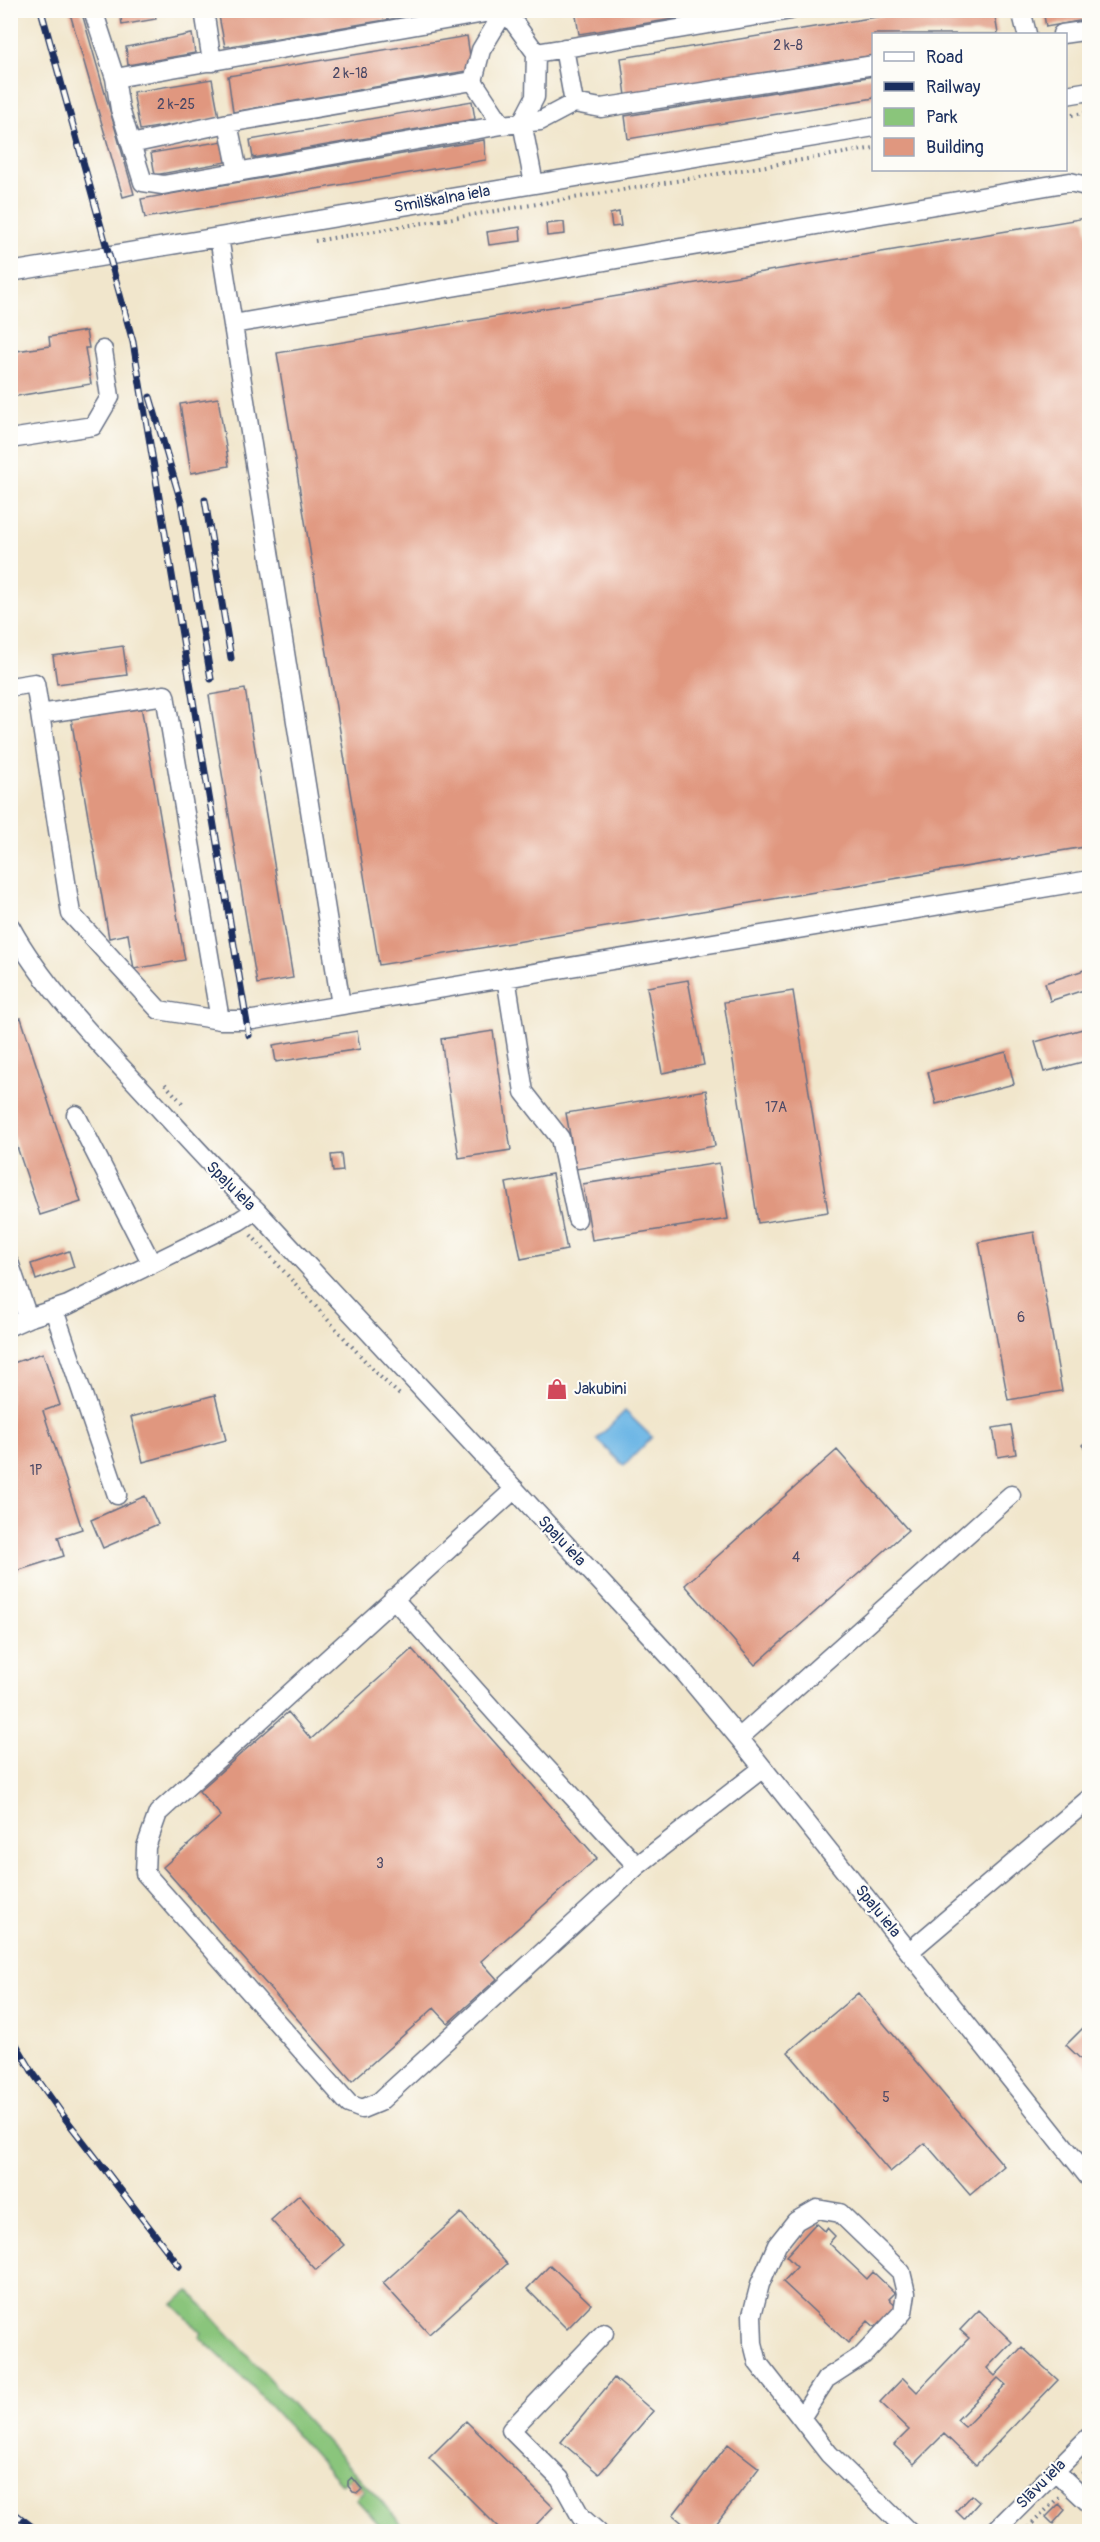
<svg xmlns="http://www.w3.org/2000/svg" width="1100" height="2542" font-family="Pangolin,sans-serif">
<rect width="100%" height="100%" fill="#fdfcf7"/>
<filter id="ink" filterUnits="userSpaceOnUse"><feTurbulence type="fractalNoise" baseFrequency=".0167" numOctaves="2"/><feDisplacementMap in="SourceGraphic" scale="12" xChannelSelector="R" yChannelSelector="G"/><feConvolveMatrix kernelMatrix="1 2 1 2 8 2 1 2 1" color-interpolation-filters="sRGB"/></filter>
<filter id="wash" filterUnits="userSpaceOnUse"><feTurbulence type="fractalNoise" baseFrequency=".008" numOctaves="4" result="noise"/><feDisplacementMap in="SourceGraphic" scale="24" xChannelSelector="R" yChannelSelector="G"/><feGaussianBlur stdDeviation="1.35" result="paint"/><feColorMatrix in="noise" values="0 0 0 0 0 0 0 0 0 0 0 0 0 0 0 0 0 1.4 0 .05"/><feComposite in="paint" operator="in"/></filter>
<g filter="url(#wash)">
<rect width="100%" height="100%" fill="#f1e6cc"/>
<!-- green -->
<path fill="#8ac57b" stroke="#527a6c" stroke-width="1.5" d="M189 2291 408 2531H385L356 2499 364 2490 353 2476 341 2484 253 2387 199 2337 202 2333 173 2304Z"/>
<!-- water -->
<path fill="#6cb6e5" stroke="#4472a2" stroke-width="1.5" d="M625 1411 652 1437 624 1466 597 1439Z"/>
<g id="blocks">
<!-- building -->
<path fill="#e0977f" fill-rule="evenodd" d="M69 10H81L134 194 123 197Z
M120 10H161V12L155 13 156 19 122 25Z
M223 10H433V12L225 47 218 11Z
M575 10H717V12L579 34Z
M920 10H994L998 34H874V55L626 96 621 58Z
M1043 10H1090V19L1046 27Z
M192 34 195 53 128 65 126 47Z
M467 36 472 70 233 112 228 76Z
M874 76V98L628 139 625 116Z
M212 79 219 117 140 130 133 92Z
M472 101 475 119 253 158 250 140Z
M484 140 486 160 145 218 141 199Z
M223 141 226 162 155 175 151 153Z
M619 212 621 226 612 227 610 214Z
M1085 218 1090 245V846L379 965 277 353Z
M564 222 565 234 547 236 546 224Z
M520 227 521 241 489 245 487 232Z
M86 331 89 348H85L91 384 10 397V352L50 346 49 337Z
M218 398 229 466 191 473 180 404Z
M123 646 127 675 57 684 53 656Z
M245 689 293 978 257 984 209 695Z
M141 706 185 960 134 969 128 934 109 938 71 718Z
M1090 968V988L1050 1001 1045 983Z
M688 980 704 1065 662 1073 647 987Z
M793 991 828 1212 758 1223 724 1002Z
M21 1018 81 1202 40 1215 10 1126V1021Z
M1090 1027V1060L1044 1072 1035 1042Z
M357 1031 360 1049 276 1062 273 1045Z
M493 1031 511 1150 459 1158 441 1039Z
M1006 1052 1014 1084 936 1104 928 1072Z
M706 1090 715 1146 576 1169 566 1113Z
M341 1154 343 1171 333 1172 331 1155Z
M719 1163 728 1219 592 1240 583 1184Z
M552 1174 567 1250 521 1259 506 1183Z
M1034 1232 1062 1391 1008 1400 979 1242Z
M69 1251 74 1267 36 1280 31 1264Z
M43 1353 60 1405 43 1411 82 1529 58 1537 64 1556 10 1573V1364Z
M215 1395 226 1440 143 1462 131 1417Z
M1011 1425 1016 1454 998 1457 993 1428Z
M1090 1438V1454L1082 1445Z
M837 1450 908 1530 755 1665 685 1585Z
M145 1496 158 1524 103 1548 91 1520Z
M412 1649 597 1858 481 1961 497 1979 448 2023 434 2008 352 2081 163 1867 221 1816 199 1791 288 1712 311 1739Z
M858 1993 1004 2166 970 2195 925 2143 890 2172 788 2052Z
M1090 2021V2068L1066 2045Z
M299 2195 344 2245 316 2270 271 2220Z
M461 2213 507 2264 429 2334 383 2283Z
M816 2223 825 2231 827 2228 835 2236 829 2243 867 2279 873 2272 895 2293 889 2299 897 2306 876 2328 868 2321 848 2343 783 2282 797 2267 786 2256Z
M550 2265 591 2304 567 2329 527 2289Z
M979 2310 1012 2342 987 2368 995 2376 1022 2347 1058 2380 976 2465 944 2434 914 2464 894 2445 909 2430 880 2402 903 2378 917 2392 969 2338 960 2330ZM998 2378 1006 2385 965 2427 957 2420Z
M614 2378 653 2411 599 2474 561 2442Z
M466 2421 553 2507 533 2528 539 2532H503L429 2458Z
M728 2444 759 2468 710 2532H693L673 2515Z
M352 2477 362 2489 358 2493 353 2492 348 2486V2481Z
M971 2495 979 2502 964 2519 956 2511Z
M1059 2504 1065 2510 1053 2524 1046 2517Z"/>
</g>
</g>
<g filter="url(#ink)">
<use href="#blocks" fill-opacity="0" stroke="#666f84" stroke-width="1.5"/>
<g fill="none" stroke-linecap="round" stroke-linejoin="round">
<defs>
<path id="minor" d="M93 10 115 78 120 109 143 182 163 185 502 125 540 121 574 103 601 108 874 65
M204 10 212 62
M505 10 536 53 535 97 522 122 534 184
M1021 10 1027 34
M1062 34 1090 30
M564 48 574 103
M536 53 791 10
M115 78 502 10
M1066 95 1090 91
M228 123 238 172
M502 125 473 81 481 50 505 10
M131 144 228 123 473 81
M219 237 341 1005
M10 272 874 127
M233 324 1070 182 1090 187
M10 439 93 426 110 397 103 350
M10 687 35 683 40 714 165 695 220 1020
M40 714 71 914 159 1010 220 1020H253L1090 880
M10 926C41 983 92 1036 136 1083 176 1126 214 1170 256 1210L684 1672 739 1738 1090 2179
M506 977 524 1092 560 1138 577 1219
M76 1115 152 1264
M10 1265 28 1318
M54 1310 117 1495
M10 1326 28 1318 68 1305 239 1221 256 1210
M515 1489 158 1813 146 1847 145 1873 349 2104 362 2109 379 2102 637 1866 763 1768
M393 1598 500 1718 637 1866
M739 1738 1011 1495
M910 1951 1090 1798
M801 2418 826 2379 863 2355 903 2312 906 2293 901 2272 840 2213 817 2209 796 2221 777 2245 760 2284 752 2315 753 2343 758 2363 801 2418 829 2454 909 2532
M1055 2471 1090 2504
M598 2532 581 2517 560 2479 511 2430 604 2333
M994 2532 1090 2436"/>
</defs>
<!-- minor casing -->
<use href="#minor" stroke="#666f84" stroke-width="21"/>
<!-- path -->
<path stroke="#666f84" stroke-width="4" stroke-dasharray="1.5 4.5" stroke-linecap="butt" d="M1066 116 1090 112
M315 241 874 148
M165 1084 185 1106
M251 1235 376 1373 401 1396
M1082 2474 1090 2467
M1024 2532 1060 2496"/>
<!-- minor -->
<use href="#minor" stroke="#fff" stroke-width="18"/>
<defs>
<path id="rail" d="M41 10 133 342 249 1035
M150 397 181 502 211 679
M205 500 231 658
M10 2034 33 2073 65 2118 179 2266
M10 2510 39 2532"/>
</defs>
<!-- rail casing -->
<use href="#rail" stroke="#1b2f5e" stroke-width="7"/>
<!-- rail -->
<use href="#rail" stroke="#fdfcf7" stroke-width="4.5" stroke-dasharray="14" stroke-linecap="butt"/>
</g>
</g>
<!-- icons -->
<defs>
<symbol id="shop-bare" viewBox="-9 -9 18 18"><path d="M-5-2.5h2.3a2.7 3.5 0 0 1 5.4 0H5L5.5 6h-11ZM-1.5-2.5h3a1.5 2.3 0 0 0-3 0Z" fill="#d1495b" stroke="#fdfcf7" stroke-width="2.5" paint-order="stroke"/></symbol>
</defs>
<g fill-rule="evenodd">
<use href="#shop-bare" x="542" y="1374" width="30" height="30"/>
</g>
<g text-anchor="middle" dominant-baseline="central" stroke-width="4.5" stroke-linejoin="round" paint-order="stroke">
<!-- number labels -->
<g font-size="14" fill="#4c4966">
<text x="788" y="45">2 k-8</text>
<text x="350" y="73">2 k-18</text>
<text x="176" y="104">2 k-25</text>
<text x="776" y="1107">17A</text>
<text x="1021" y="1317">6</text>
<text x="36" y="1470">1P</text>
<text x="796" y="1557">4</text>
<text x="380" y="1863">3</text>
<text x="886" y="2097">5</text>
</g>
<!-- street labels -->
<g font-size="16" fill="#1b2f5e" stroke="#fdfcf7">
<text transform="translate(442 199) rotate(-10)">Smilškalna iela</text>
<text transform="translate(231 1186) rotate(45)">Spaļu iela</text>
<text transform="translate(562 1541) rotate(47)">Spaļu iela</text>
<text transform="translate(878 1911) rotate(51)">Spaļu iela</text>
<text transform="translate(1041 2484) rotate(-45)">Slāvu iela</text>
</g>
<!-- poi labels -->
<g font-size="16" fill="#1b2f5e" stroke="#fdfcf7" text-anchor="start">
<text x="574" y="1389">Jakubini</text>
</g>
</g>
<!-- margin -->
<rect width="1100" height="2542" fill="none" stroke="#fdfcf7" stroke-width="36"/>
<!-- legend -->
<rect x="872" y="33" width="195" height="138" fill="#fdfcf7" stroke="#a3aaba" stroke-width="1.5"/>
<rect x="884" y="52" width="30" height="9" fill="#ffffff" stroke="#a3aaba" stroke-width="1.5"/>
<text x="926" y="63" font-size="18" fill="#1b2f5e">Road</text>
<rect x="884" y="82" width="30" height="9" fill="#1b2f5e" stroke="#a3aaba" stroke-width="1.5"/>
<text x="926" y="93" font-size="18" fill="#1b2f5e">Railway</text>
<rect x="884" y="108" width="30" height="18" fill="#8ac57b" stroke="#a3aaba" stroke-width="1.5"/>
<text x="926" y="123" font-size="18" fill="#1b2f5e">Park</text>
<rect x="884" y="138" width="30" height="18" fill="#e0977f" stroke="#a3aaba" stroke-width="1.5"/>
<text x="926" y="153" font-size="18" fill="#1b2f5e">Building</text>
</svg>
